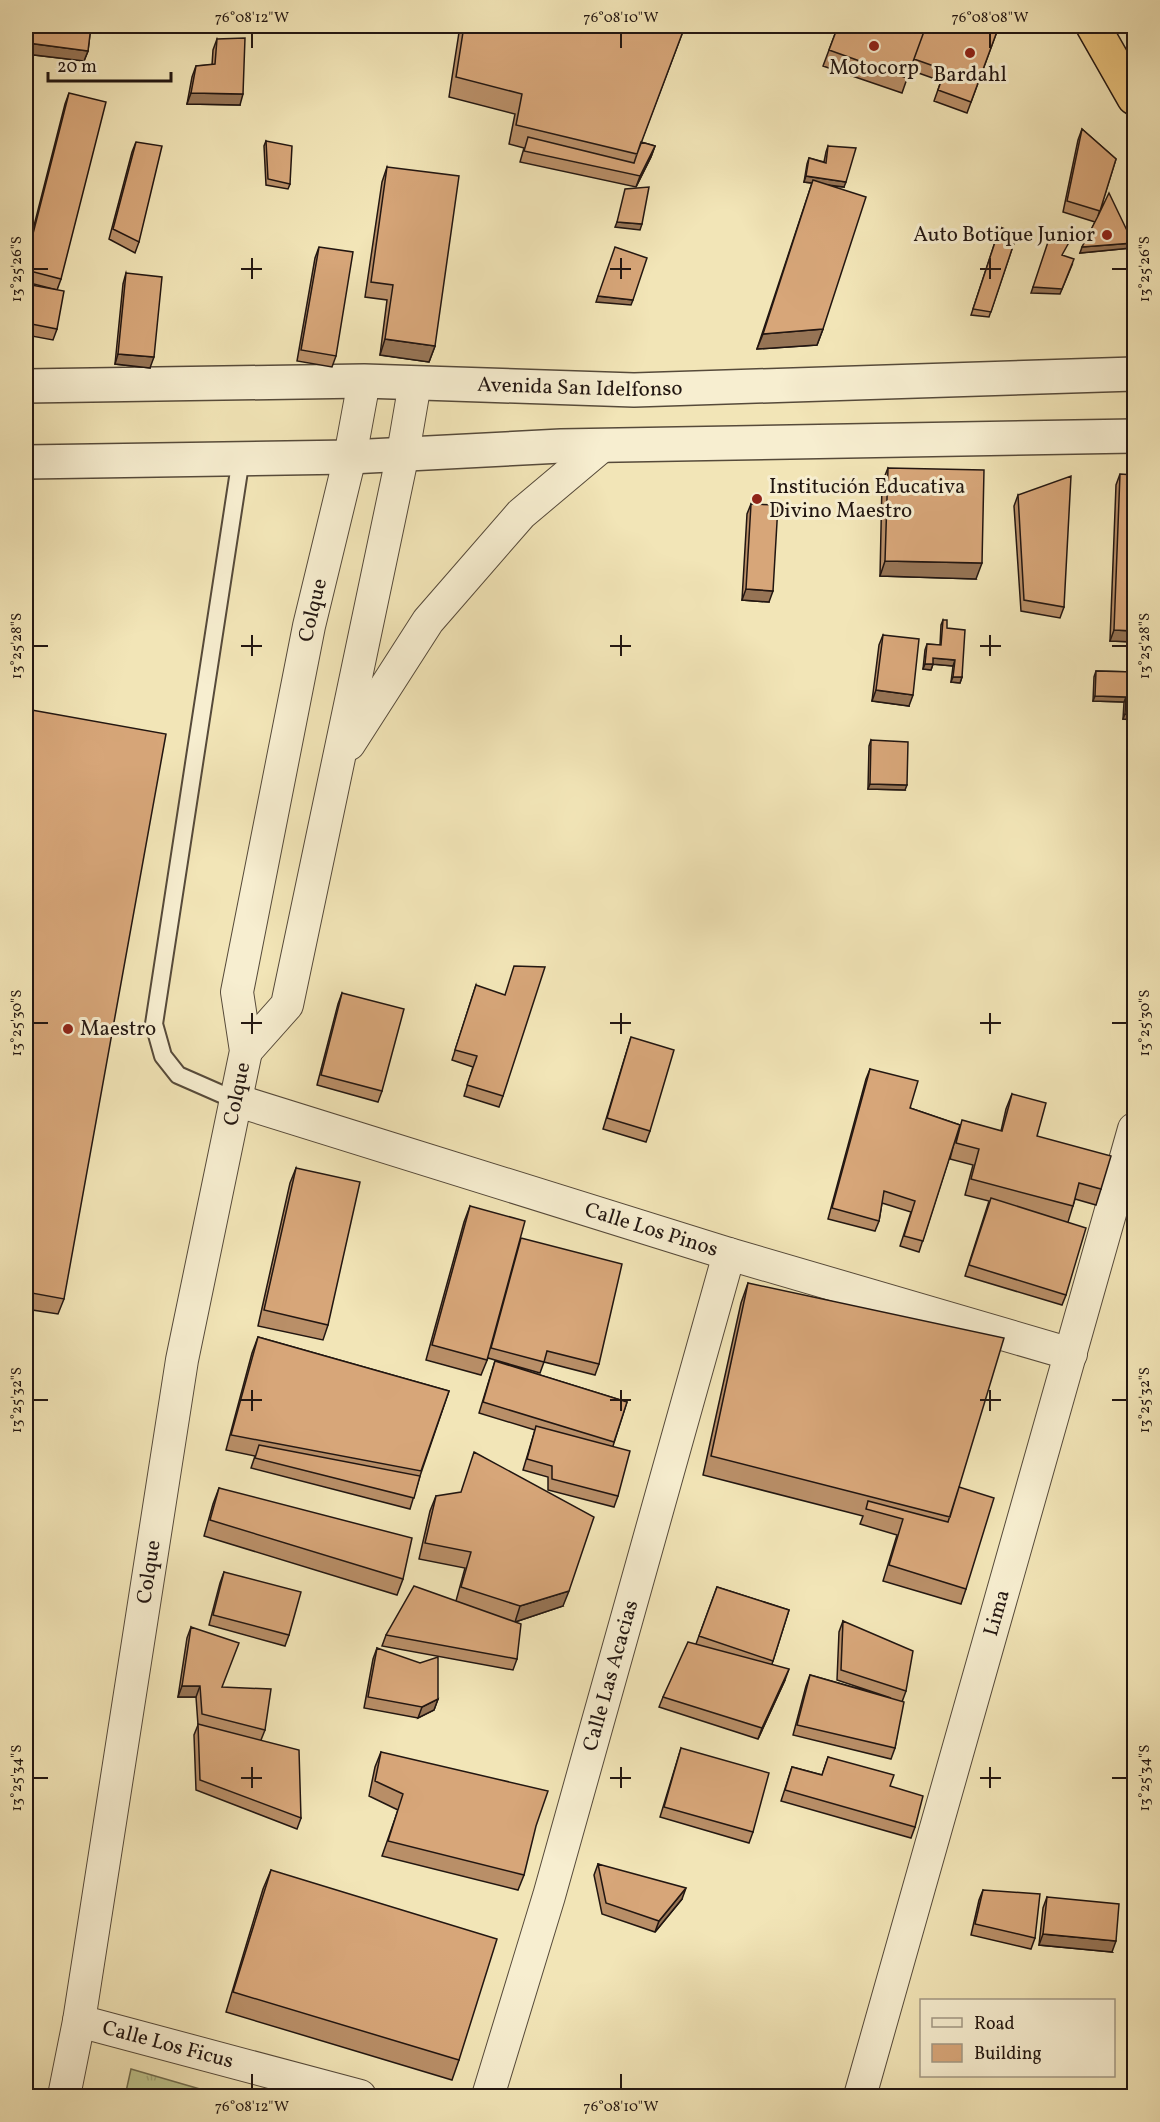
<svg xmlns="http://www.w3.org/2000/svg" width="1160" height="2122" font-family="Vollkorn,serif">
<defs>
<pattern id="park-tufts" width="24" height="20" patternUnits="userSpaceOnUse" patternTransform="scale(1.5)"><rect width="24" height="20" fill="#bec38c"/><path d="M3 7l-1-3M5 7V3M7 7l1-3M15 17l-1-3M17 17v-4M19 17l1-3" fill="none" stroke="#a3a778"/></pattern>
</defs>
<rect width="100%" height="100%" fill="#f2e5b7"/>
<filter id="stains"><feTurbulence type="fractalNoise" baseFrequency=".00333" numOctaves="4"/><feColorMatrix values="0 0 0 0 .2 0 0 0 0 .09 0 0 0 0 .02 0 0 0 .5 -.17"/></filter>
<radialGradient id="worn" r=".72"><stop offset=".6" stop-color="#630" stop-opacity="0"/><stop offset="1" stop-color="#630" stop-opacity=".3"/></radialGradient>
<!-- park -->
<path fill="url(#park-tufts)" stroke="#706c4e" stroke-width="1.5" d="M131 2069 224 2096H125Z"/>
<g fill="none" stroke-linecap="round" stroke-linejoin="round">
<defs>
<path id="service" d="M235 1100 178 1075 163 1056 154 1024 241 458"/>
<g id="minor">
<path d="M349 744 428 621 521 514 603 445"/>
<path d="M246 1051 287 1005 403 453 415 383"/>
<path id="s1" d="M235 1100 729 1254 1071 1354"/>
<path id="s2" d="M79 2021 360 2096"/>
<path id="s3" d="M64 2096 79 2021 182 1360 246 1051 237 992 309 626 350 457 364 381"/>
<path id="s4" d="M488 2096 549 1896 729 1254"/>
<path id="s5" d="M860 2096 1134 1129"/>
</g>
<g id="tertiary">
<path id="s6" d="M26 386 364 381 634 390 1134 374"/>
<path d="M26 462 350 457 561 446 1134 436"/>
</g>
<path id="trunk" d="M1093 26 1134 98"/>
</defs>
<!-- service casing -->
<use href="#service" stroke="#564a3a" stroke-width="20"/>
<!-- minor casing -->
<use href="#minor" stroke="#564a3a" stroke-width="34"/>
<!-- tertiary casing -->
<use href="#tertiary" stroke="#564a3a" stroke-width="36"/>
<!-- trunk casing -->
<use href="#trunk" stroke="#221611" stroke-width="36"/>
<!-- service -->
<use href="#service" stroke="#f7eed0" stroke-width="16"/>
<!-- minor -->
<use href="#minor" stroke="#f7eed0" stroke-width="32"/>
<!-- tertiary -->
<use href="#tertiary" stroke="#f7eed0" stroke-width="33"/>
<!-- trunk -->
<use href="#trunk" stroke="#e9c27c" stroke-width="33"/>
</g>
<!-- wall -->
<path fill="#b98f68" stroke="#221611" stroke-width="1.5" d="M28 26H91L88 51 84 61 26 54V44Z
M460 26H685L641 142 655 146 651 157 636 187 520 162 524 148 509 144 515 114 449 97Z
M838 26H999L967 113 934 101 941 81 910 70 902 93 823 66Z
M217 39 240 105 187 104 192 77 196 66 212 65 213 50Z
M69 93 61 279 57 290 26 282V257L65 104Z
M1082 129 1116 159 1098 216 1133 243 1131 248 1080 253 1095 222 1063 212 1078 140Z
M266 141 290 184 288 189 266 185 264 146Z
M136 142 139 242 135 253 109 239 132 152Z
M828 146 844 187 826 185 823 329 817 345 757 349 812 183 804 182 807 164 809 158 824 162 826 152Z
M387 167 435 346 429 362 380 355 387 300 365 297 382 182Z
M998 233 1017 234 989 317 971 315Z
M319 247 336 356 332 367 297 361 315 258Z
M126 273 150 368 115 364 123 284Z
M26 284 57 329 53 340 26 335Z
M1134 308V346L1129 345Z
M888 468 976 579 880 576 882 483Z
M1120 474 1134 642 1110 641 1116 485Z
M1018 495 1064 607 1060 618 1021 611 1014 506Z
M751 504 769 602 742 600 747 514Z
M943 620 962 677 960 683 951 682 953 666 933 664 931 670 923 669 925 650 927 644 940 645 941 625Z
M883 635 909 706 872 701 879 645Z
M1096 671 1134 672 1133 720 1123 719 1124 702 1093 701 1094 677Z
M26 709 64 1299 58 1314 26 1309Z
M871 740 905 790 868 789 869 746Z
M476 985 503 1096 499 1107 464 1096 473 1067 452 1060Z
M342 993 382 1091 378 1102 317 1085 338 1004Z
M631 1037 650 1131 646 1142 603 1129Z
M870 1069 910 1108 960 1125 1001 1131 1006 1109 1012 1094 1037 1136 1101 1189 1096 1205 1075 1199 1068 1222 1066 1295 1062 1305 965 1276 989 1201 965 1195 973 1165 950 1159 954 1143 919 1252 900 1246 911 1212 882 1203 879 1221 875 1231 828 1219 866 1079Z
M296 1168 328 1325 323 1340 258 1326 290 1183Z
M470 1206 599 1364 595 1375 544 1362 540 1373 488 1358 481 1375 426 1360 464 1222Z
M748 1283 959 1487 966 1589 961 1604 883 1581 897 1535 860 1524 863 1516 703 1475 741 1303Z
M258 1337 449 1391 420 1476 410 1509 251 1468 255 1456 226 1450 252 1353Z
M495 1361 627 1402 613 1446 618 1496 614 1507 548 1490V1477L523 1470 535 1430 479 1413Z
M219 1488 403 1579 397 1595 204 1536 213 1504Z
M436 1496 563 1606 515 1622 517 1659 513 1670 382 1646 386 1635 456 1601 465 1568 419 1559 430 1511Z
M224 1572 289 1635 285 1646 209 1625 220 1583Z
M717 1587 789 1610 772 1664 785 1680 758 1739 659 1707 663 1697 696 1644Z
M843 1621 906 1691 902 1702 895 1748 891 1759 793 1735 806 1686 810 1675 891 1698 837 1680 839 1632Z
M191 1627 222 1687 265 1730 261 1740 301 1818 297 1829 196 1790 194 1735 198 1725 196 1697H178L187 1638Z
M377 1648 438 1699 434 1710 418 1718 364 1708 373 1659Z
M681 1748 753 1832 749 1843 660 1817Z
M381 1752 524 1875 518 1890 382 1856 398 1810 369 1796 375 1767Z
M828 1757 890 1786 915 1827 911 1838 781 1801 792 1767 822 1775Z
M598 1864 682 1899 655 1932 602 1914 594 1875Z
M271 1870 459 2060 452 2080 226 2012 263 1889Z
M983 1890 1035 1938 1031 1949 971 1935 979 1900Z
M1047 1897 1112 1952 1039 1945 1043 1908Z"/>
<!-- shaded-wall -->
<path fill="#967455" stroke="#221611" stroke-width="1.5" d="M28 43 88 51 84 61 26 54V50Z
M191 93 243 94 240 105 187 104Z
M655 146 651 157 636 187 640 176Z
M806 176 846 182 844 187 804 182Z
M617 222 642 224 640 230 615 227Z
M1133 243 1131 248 1080 253 1082 247Z
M1072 265 1060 294 1031 293 1033 287Z
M598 296 633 300 631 305 596 302Z
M823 329 817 345 757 349 763 334Z
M385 339 435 346 429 362 380 355Z
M118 354 154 357 150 368 115 364Z
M885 561 982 563 976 579 880 576Z
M746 589 773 591 769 602 742 600Z
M1114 630 1134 631V642L1110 641Z
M933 658 955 660 953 666 931 664Z
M925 664H933L931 670 923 669Z
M953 677H962L960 683 951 682Z
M876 690 913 695 909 706 872 701Z
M1095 696 1126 697 1124 702 1093 701Z
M1125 714 1134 715 1133 720 1123 719Z
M870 784 907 785 905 790 868 789Z
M569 1591 563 1606 515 1622 520 1606Z
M789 1669 785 1680 758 1739 762 1728Z
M182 1686H200L196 1697H178Z
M438 1699 434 1710 418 1718 422 1707Z
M686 1888 682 1899 655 1932 659 1921Z
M1043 1934 1116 1941 1112 1952 1039 1945Z"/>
<!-- building -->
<path fill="#d7a679" stroke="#221611" stroke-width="1.5" d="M31 26H91L88 51 28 43Z
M464 26H685L637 154 516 125 522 94 456 77Z
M838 26H926L907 78 829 50Z
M926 26H999L971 102 938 90 945 70 914 59Z
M245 38 243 94 191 93 196 66 215 64 217 39Z
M69 93 106 102 61 279 26 270V261Z
M1082 129 1116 159 1100 211 1067 201Z
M528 137 634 163 641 142 655 146 640 176 524 151Z
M266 141 292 146 290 184 268 179Z
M136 142 162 146 139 242 113 229Z
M828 146 856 148 846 182 806 176 809 158 826 163Z
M387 167 459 176 435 346 385 339 393 285 371 282Z
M813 180 866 197 823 329 763 334Z
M649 187 642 224 617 222 625 189Z
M1109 193 1133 243 1082 247 1098 216Z
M1000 227 1017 234 991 312 973 309Z
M1052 230 1072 237 1062 255 1074 259 1062 289 1033 287Z
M319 247 353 252 336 356 301 350Z
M615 247 647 258 633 300 598 296Z
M126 273 162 277 154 357 118 354Z
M26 284 64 291 57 329 26 323Z
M888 468 984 470 982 563 885 561Z
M1120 474 1134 475V631L1114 630Z
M1071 476 1064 607 1024 600 1018 495Z
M751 504 778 505 773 591 746 589Z
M943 620H947V628L965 630 962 677H953L955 660 933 658V664H925L927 644 941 645Z
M883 635 919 639 913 695 876 690Z
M1096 671 1134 672V715L1125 714 1126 697 1095 696Z
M26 709 166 734 64 1299 26 1292Z
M871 740 908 742 907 785 870 784Z
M514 966 545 967 503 1096 467 1085 477 1056 455 1050 476 985 505 995Z
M342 993 404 1009 382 1091 321 1075Z
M631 1037 674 1050 650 1131 607 1118Z
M870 1069 918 1081 910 1108 960 1125 923 1241 904 1236 915 1201 884 1191 879 1221 832 1208Z
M1012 1094 1046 1103 1037 1136 1111 1156 1101 1189 1079 1183 1073 1206 971 1179 979 1149 956 1143 962 1120 1002 1131Z
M296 1168 360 1182 328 1325 264 1310Z
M991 1198 1086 1228 1066 1295 969 1265Z
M470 1206 525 1221 487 1360 432 1345Z
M521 1238 622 1264 599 1364 547 1351 544 1362 491 1348Z
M748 1283 1004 1338 950 1517 711 1456Z
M258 1337 449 1391 421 1471 231 1435Z
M495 1361 627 1402 614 1442 483 1402Z
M536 1426 630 1451 618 1496 552 1479V1466L527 1459Z
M259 1445 420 1476 414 1498 255 1458Z
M474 1452 594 1517 569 1591 520 1606 461 1587 471 1552 425 1543 436 1496 461 1492Z
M959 1487 994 1498 966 1589 889 1565 903 1519 866 1509 868 1501 948 1522Z
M219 1488 412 1538 403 1579 210 1520Z
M224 1572 301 1592 289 1635 213 1615Z
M414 1586 521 1624 517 1659 386 1635Z
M717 1587 789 1610 773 1661 699 1636Z
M843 1621 913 1651 906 1691 841 1670Z
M191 1627 239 1643 222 1687 271 1689 265 1730 202 1714 200 1686H182Z
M688 1642 789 1669 762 1728 663 1697Z
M377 1648 420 1663 438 1657V1699L422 1707 368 1697Z
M810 1675 904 1702 895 1748 797 1725Z
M198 1724 299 1750 301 1818 200 1780Z
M681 1748 769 1773 753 1832 664 1807Z
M381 1752 548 1791 536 1826 524 1875 388 1841 403 1794 375 1781Z
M828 1757 894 1775 890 1786 923 1796 915 1827 785 1790 792 1767 822 1775Z
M598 1864 686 1888 659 1921 606 1903Z
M271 1870 497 1939 459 2060 233 1992Z
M983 1890 1040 1894 1035 1938 975 1924Z
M1047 1897 1119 1904 1116 1941 1043 1934Z"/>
<!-- ticks -->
<path fill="none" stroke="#221611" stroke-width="2" d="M252 33V48M621 33V48M990 33V48M252 258V279M621 258V279M990 258V279M33 269H48M241 269H262M610 269H631M980 269H1001M1112 269H1127M252 635V656M621 635V656M990 635V656M33 646H48M241 646H262M610 646H631M980 646H1001M1112 646H1127M252 1013V1034M621 1013V1034M990 1013V1034M33 1023H48M241 1023H262M610 1023H631M980 1023H1001M1112 1023H1127M252 1390V1411M621 1390V1411M990 1390V1411M33 1400H48M241 1400H262M610 1400H631M980 1400H1001M1112 1400H1127M252 1767V1788M621 1767V1788M990 1767V1788M33 1778H48M241 1778H262M610 1778H631M980 1778H1001M1112 1778H1127M252 2074V2089M621 2074V2089"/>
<!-- markers -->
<g fill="#8f2418" stroke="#f7eed0" stroke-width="2">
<circle cx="874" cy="46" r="6"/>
<circle cx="970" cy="53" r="6"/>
<circle cx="1107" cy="235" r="6"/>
<circle cx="757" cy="499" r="6"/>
<circle cx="68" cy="1029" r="6"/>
</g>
<g text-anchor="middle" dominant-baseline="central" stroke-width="6" stroke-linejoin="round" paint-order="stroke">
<!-- poi labels -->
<g font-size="21" fill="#221611" stroke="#f7eed0">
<text x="874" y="68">Motocorp</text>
<text x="970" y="75">Bardahl</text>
<text x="1095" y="235" text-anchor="end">Auto Botique Junior</text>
<text x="769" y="487" text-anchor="start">Institución Educativa<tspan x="769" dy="24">Divino Maestro</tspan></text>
<text x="80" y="1029" text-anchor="start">Maestro</text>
</g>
<!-- street labels -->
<g font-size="21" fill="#221611" stroke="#f7eed0">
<text stroke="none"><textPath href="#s6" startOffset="554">Avenida San Idelfonso</textPath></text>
<text stroke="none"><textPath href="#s3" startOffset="1510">Colque</textPath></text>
<text stroke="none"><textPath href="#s3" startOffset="1017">Colque</textPath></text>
<text stroke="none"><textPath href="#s1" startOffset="436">Calle Los Pinos</textPath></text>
<text stroke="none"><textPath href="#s3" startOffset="531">Colque</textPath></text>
<text stroke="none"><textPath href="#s5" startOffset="502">Lima</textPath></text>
<text stroke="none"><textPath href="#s4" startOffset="438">Calle Las Acacias</textPath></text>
<text stroke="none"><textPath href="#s2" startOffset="92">Calle Los Ficus</textPath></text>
</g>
</g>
<!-- margin -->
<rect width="1160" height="2122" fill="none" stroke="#f2e5b7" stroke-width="66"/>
<!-- legend -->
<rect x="920" y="1999" width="195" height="78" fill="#f7eed0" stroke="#a29884" stroke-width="1.5"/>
<rect x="932" y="2018" width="30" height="9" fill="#f7eed0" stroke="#a29884" stroke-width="1.5"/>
<text x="974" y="2029" font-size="18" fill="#221611">Road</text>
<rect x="932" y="2044" width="30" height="18" fill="#d7a679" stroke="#a29884" stroke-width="1.5"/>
<text x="974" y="2059" font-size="18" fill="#221611">Building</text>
<!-- scale -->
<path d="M48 72v9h123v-9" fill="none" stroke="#221611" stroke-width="3"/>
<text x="57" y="72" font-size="18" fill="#221611" stroke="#f7eed0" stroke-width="4.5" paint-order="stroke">20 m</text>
<rect x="33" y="33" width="1094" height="2056" fill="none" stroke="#221611" stroke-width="2"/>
<g font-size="15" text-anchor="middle" fill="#221611">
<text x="252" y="22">76°08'12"W</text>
<text x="621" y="22">76°08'10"W</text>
<text x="990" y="22">76°08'08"W</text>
<text transform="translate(16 269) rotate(-90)" y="5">13°25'26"S</text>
<text transform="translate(1144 269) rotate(-90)" y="5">13°25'26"S</text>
<text transform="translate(16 646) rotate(-90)" y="5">13°25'28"S</text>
<text transform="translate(1144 646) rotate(-90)" y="5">13°25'28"S</text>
<text transform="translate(16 1023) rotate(-90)" y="5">13°25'30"S</text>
<text transform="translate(1144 1023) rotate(-90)" y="5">13°25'30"S</text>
<text transform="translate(16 1400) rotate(-90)" y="5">13°25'32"S</text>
<text transform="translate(1144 1400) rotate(-90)" y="5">13°25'32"S</text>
<text transform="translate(16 1778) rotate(-90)" y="5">13°25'34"S</text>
<text transform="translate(1144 1778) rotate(-90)" y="5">13°25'34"S</text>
<text x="252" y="2111">76°08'12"W</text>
<text x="621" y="2111">76°08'10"W</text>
</g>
<rect width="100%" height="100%" filter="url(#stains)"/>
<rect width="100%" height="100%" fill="url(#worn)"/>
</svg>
